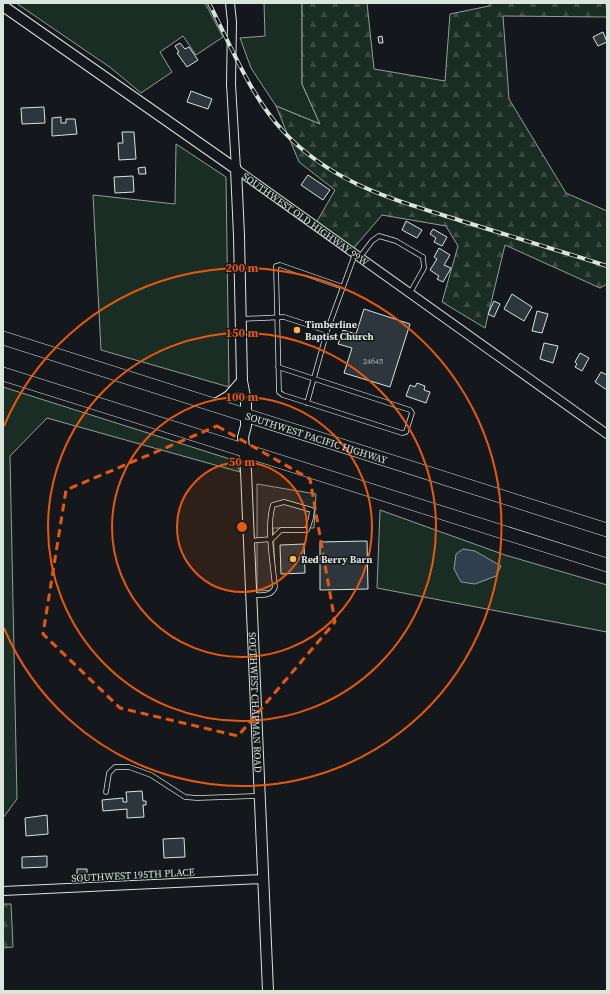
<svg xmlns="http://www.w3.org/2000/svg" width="610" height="994" font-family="'Source Serif 4',serif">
<defs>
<pattern id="forest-firs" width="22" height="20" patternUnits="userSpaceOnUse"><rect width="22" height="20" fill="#1a2d24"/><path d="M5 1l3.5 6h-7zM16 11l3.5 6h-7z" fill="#3b4b43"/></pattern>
</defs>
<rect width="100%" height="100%" fill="#14181c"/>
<!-- grass -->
<path fill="#1a2d24" stroke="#939e99" d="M16 3H205L223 37 196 55 183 36 160 52 172 72 141 93 111 68Z
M264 3H302V84L320 124 276 106 251 68 240 38 265 36Z
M176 144 226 177 229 387 101 350 93 195 175 204Z
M3 387 236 461 240 472 47 418 10 456 17 799 3 818Z
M380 510 505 555 607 585V632L377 588Z"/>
<!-- forest -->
<path fill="url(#forest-firs)" stroke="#939e99" d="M302 3H367L374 69 445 81 450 14 489 6 491 3H606L607 17 503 16 509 99 566 193 607 211V284L600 288 505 245 485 328 442 302 458 246 446 226 382 215 353 249 316 223 335 190 299 162 276 106 320 124 302 84Z
M3 904H11L13 947 3 948Z"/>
<!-- parking -->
<path fill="#24282b" stroke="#939e99" d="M257 484 316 494 314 528H273L276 590 257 591Z"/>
<!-- water -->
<path fill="#2f3f4d" stroke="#939e99" d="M463 549 475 551 501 566 496 576 475 584 461 582 454 569 456 554Z"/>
<!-- building -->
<path fill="#2c363c" stroke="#d8e6dc" d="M603 32 607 42 598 46 593 37Z
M382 36 383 43H379L378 37Z
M180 43 185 49 189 47 198 60 187 67 177 53 179 52 175 46Z
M191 91 212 99 208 109 187 102Z
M44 107 45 123 22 124 21 108Z
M61 117V123H66V119H75L77 134 52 136V118Z
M122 132H134L136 159 119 160 118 143H123Z
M145 167 146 174H139L138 168Z
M308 175 330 190 323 200 301 185Z
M133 176 134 192 115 193 114 177Z
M406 221 422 230 417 238 402 230Z
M433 229 447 237 442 246 434 242 436 238 430 234Z
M439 248 450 255 444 265 451 268 443 282 437 279 439 276 430 270 437 259 434 257Z
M512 294 532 307 524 321 504 309Z
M494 301 500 304 494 317 488 314Z
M364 309 410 324 390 387 344 373 352 348 338 344 343 330 356 334Z
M537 311 548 314 542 333 532 331Z
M544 343 558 346 553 363 540 359Z
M580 353 589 358 582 371 575 367 577 364 575 362Z
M601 372 607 375V390L595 382Z
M417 383 425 386 424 390 430 392 426 403 406 396 410 385 415 387Z
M367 541 368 589 320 590V542Z
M304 544 305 573 281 574 280 545Z
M142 791 143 801H146V805H143L144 817 127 818V809L103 811 102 800 123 798V802H127L126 792Z
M47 815 48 834 26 836 25 818Z
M184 838 185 857 164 858 163 839Z
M47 856V867L22 868V857Z
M77 869H87V878H77Z"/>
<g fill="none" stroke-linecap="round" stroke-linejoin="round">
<defs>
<path id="service" d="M360 257 372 241 379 236 396 241 423 257 424 268 410 293
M241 319 284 317 327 331 355 254
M278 367 410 410 412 413 406 432 402 433 283 395 279 392 276 266 280 265 343 287
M307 403 327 331
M249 541 272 539 281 530H307L311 518 312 510 284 502 273 505C266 527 273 564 275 587 272 597 260 595 252 595
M106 792 109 773 115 767H129L151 775 185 797 197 798 259 796"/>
<g id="minor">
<path id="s1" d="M230 3 232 22 231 84 236 169 607 434"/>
<path d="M3 891 264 879"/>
</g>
<g id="tertiary">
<path id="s2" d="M3 6 236 169 239 236 242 381 246 402V426L243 437 246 471 268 991"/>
<path d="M214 405 229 396 242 381"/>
</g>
<g id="trunk">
<path id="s3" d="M3 338 607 530"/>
<path d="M3 374 607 565"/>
</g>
</defs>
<!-- service casing -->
<use href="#service" stroke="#d8e6dc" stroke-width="5.5"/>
<!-- minor casing -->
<use href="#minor" stroke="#d8e6dc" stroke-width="10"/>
<!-- tertiary casing -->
<use href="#tertiary" stroke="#d8e6dc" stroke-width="12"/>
<!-- trunk casing -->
<use href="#trunk" stroke="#d8e6dc" stroke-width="14"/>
<!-- service -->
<use href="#service" stroke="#14181c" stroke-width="4"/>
<!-- minor -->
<use href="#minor" stroke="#14181c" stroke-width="8"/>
<!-- tertiary -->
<use href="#tertiary" stroke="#14181c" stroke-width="10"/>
<!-- trunk -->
<use href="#trunk" stroke="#14181c" stroke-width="13"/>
<defs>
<path id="rail" d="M209 3C231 46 250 95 283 131 333 185 398 201 465 222 513 237 560 251 607 266"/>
</defs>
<!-- rail casing -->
<use href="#rail" stroke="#d8e6dc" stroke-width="4"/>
<!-- rail -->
<use href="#rail" stroke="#14181c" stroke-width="2.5" stroke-dasharray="8" stroke-linecap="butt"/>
</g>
<!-- marked area -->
<path fill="none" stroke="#e8590c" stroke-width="3" stroke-dasharray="8 5" stroke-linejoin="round" d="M217 426 310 479 335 622 238 736 120 708 43 634 66 490Z"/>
<!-- distance rings -->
<circle cx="242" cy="527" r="65" fill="#e8590c" fill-opacity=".12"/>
<g fill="none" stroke="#e8590c" stroke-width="2">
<circle cx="242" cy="527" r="65"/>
<circle cx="242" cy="527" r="130"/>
<circle cx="242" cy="527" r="194"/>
<path d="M4 426A259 259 0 1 1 4 628"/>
</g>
<!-- markers -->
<g fill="#ffb74d" stroke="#14181c" stroke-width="1.5">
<circle cx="297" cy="330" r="4"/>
<circle cx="293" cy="559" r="4"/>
</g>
<g text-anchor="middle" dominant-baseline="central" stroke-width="3" stroke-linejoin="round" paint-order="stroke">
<!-- number labels -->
<g font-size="8" fill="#adbab4">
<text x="373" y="361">24645</text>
</g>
<!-- street labels -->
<g font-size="10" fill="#d8e6dc" stroke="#14181c">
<text stroke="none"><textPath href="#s1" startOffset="252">SOUTHWEST OLD HIGHWAY 99W</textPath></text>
<text stroke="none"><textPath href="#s3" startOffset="329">SOUTHWEST PACIFIC HIGHWAY</textPath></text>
<text stroke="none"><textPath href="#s2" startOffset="819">SOUTHWEST CHAPMAN ROAD</textPath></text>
<text transform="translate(133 875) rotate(-3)">SOUTHWEST 195TH PLACE</text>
</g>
<!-- poi labels -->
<g font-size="10" font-weight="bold" fill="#d8e6dc" stroke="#14181c" text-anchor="start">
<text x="305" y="324">Timberline<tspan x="305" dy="12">Baptist Church</tspan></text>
<text x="301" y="559">Red Berry Barn</text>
</g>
</g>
<circle cx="242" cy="527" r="6" fill="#e8590c" stroke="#14181c" stroke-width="2"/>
<g font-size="12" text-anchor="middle" font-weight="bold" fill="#e8590c" stroke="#14181c" stroke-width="3" stroke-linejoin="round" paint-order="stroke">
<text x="242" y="272">200 m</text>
<text x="242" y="337">150 m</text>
<text x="242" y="401">100 m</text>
<text x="242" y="466">50 m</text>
</g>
<!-- border -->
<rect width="610" height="994" fill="none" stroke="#d8e6dc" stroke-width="8"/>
</svg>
